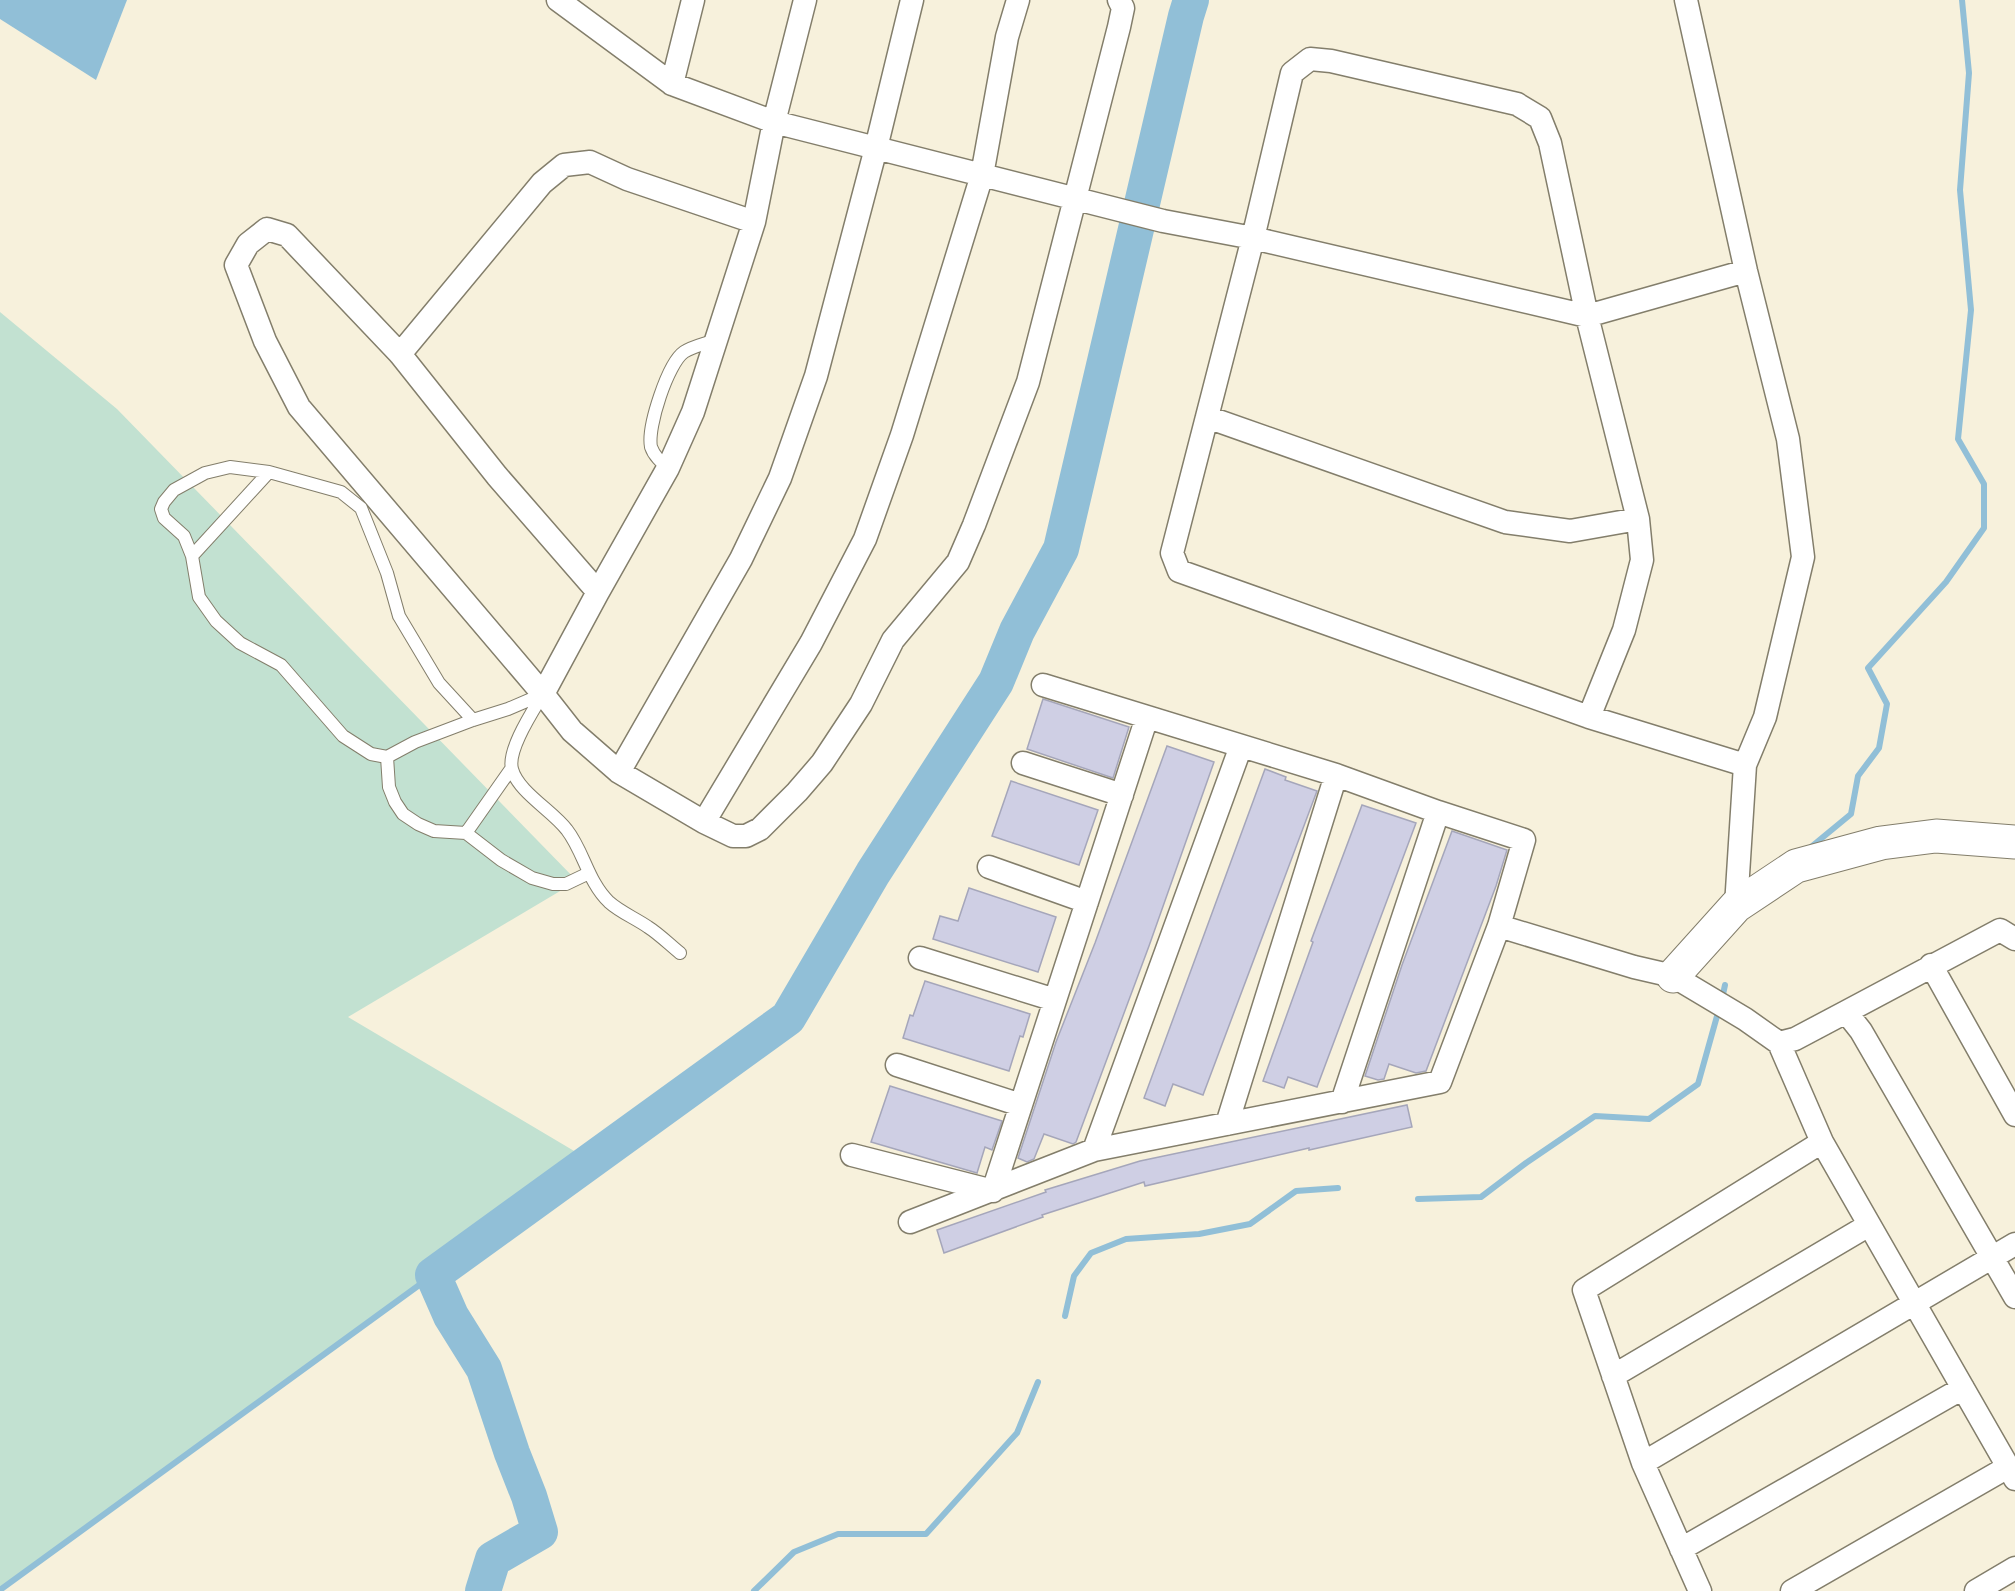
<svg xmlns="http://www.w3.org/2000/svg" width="2015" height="1591" font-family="Barlow,sans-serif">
<rect width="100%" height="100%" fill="#f7f1dc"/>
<!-- green -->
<path fill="#c2e1d1" d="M0 312 117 409 577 881 348 1017 591 1161 0 1590Z"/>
<!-- water -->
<path fill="#91bfd7" d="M0 0H127L96 80 0 19Z"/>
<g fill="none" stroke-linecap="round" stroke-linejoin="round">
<!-- stream -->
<path stroke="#91bfd7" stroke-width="6" d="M1811 847 1851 814 1858 776 1879 748 1887 704 1868 668 1946 582 1984 528V484L1958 439 1971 310 1960 190 1969 73 1962 0
M1722 999 1725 985
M1418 1199 1481 1197 1526 1163 1595 1116 1649 1119 1698 1084 1719 1009
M1065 1316 1074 1276 1091 1253 1126 1239 1199 1234 1250 1224 1296 1191 1338 1188
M0 1590 433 1275
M754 1591 794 1552 838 1534H926L1017 1433 1038 1382"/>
<!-- river -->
<path stroke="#91bfd7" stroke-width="36" d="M483 1591 493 1559 540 1532 529 1496 512 1453 484 1369 451 1316 433 1275 788 1018 873 873 996 682 1017 631 1061 549 1186 16 1191 0"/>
</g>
<!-- building -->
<path fill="#cfcfe4" stroke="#a5a6ba" stroke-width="1.5" d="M1043 699 1129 727 1113 778 1027 749Z
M1167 746 1214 762 1149 946 1076 1142 1073 1144 1044 1134 1034 1159 1027 1162 1018 1158 1056 1042 1095 943Z
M1265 769 1286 777 1285 780 1317 791 1203 1095 1173 1084 1165 1106 1144 1098Z
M1011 781 1098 810 1079 865 992 836Z
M1362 805 1416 823 1317 1087 1288 1077 1284 1088 1263 1081 1313 942 1311 941Z
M1452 831 1507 850 1496 886 1426 1071 1416 1073 1389 1064 1384 1079 1378 1080 1365 1076 1402 965Z
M969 888 1056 917 1038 972 933 939 940 916 958 921Z
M925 981 1030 1014 1023 1037 1020 1036 1009 1071 903 1038 910 1015 913 1016Z
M890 1086 1002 1121 992 1150 985 1147 977 1173 871 1142Z
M1407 1105 1412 1127 1309 1150V1148L1145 1186 1144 1182 1042 1215 1043 1217 944 1253 937 1230 1046 1192 1045 1190 1140 1161Z"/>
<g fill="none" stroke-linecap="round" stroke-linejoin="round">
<defs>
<path id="service" d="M668 468C661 462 654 456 651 447 647 427 668 363 684 352 693 346 705 344 715 340
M192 556 269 472
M543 694C533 711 507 750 512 769 518 792 553 811 567 830 584 852 588 882 609 902 620 912 635 918 648 927 659 934 669 944 680 953
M473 720 439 683 399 616 387 573 361 508 341 492 269 472 230 467 205 473 174 490 164 502 161 509 164 518 184 536 192 556 199 597 216 621 240 643 281 665 343 736 371 754 387 757 415 742 473 720 508 709 543 694
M387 757 389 787 395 802 403 814 418 824 434 831 466 833 501 860 532 878 553 884H566L589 873
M466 833 511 769"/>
<path id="minor" d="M558 0 672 84 774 122 1163 221 1253 238 1587 316 1746 271
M805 0 774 122 754 222 693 412 668 468 598 592 497 476 400 354 287 235 267 229 248 244 236 265 265 341 299 407 543 694 572 731 619 772 704 822 733 836H746L760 829 797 792 822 763 861 704 893 640 958 562 974 525 1028 382 1119 27 1123 8 1119 0
M1686 0 1746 271 1788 439 1803 557 1765 717 1745 765 1736 906
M672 84 693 0
M400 354 542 183 564 165 590 162 627 179 754 222
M1207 417 1505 522 1570 531 1638 519
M1043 685 1336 775 1438 812 1524 840 1499 926 1440 1082 1094 1150 1241 746
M543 694 598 592
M1589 717 1624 630 1642 560 1638 519 1587 316 1550 143 1540 118 1517 104 1331 61 1310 59 1292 73 1253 238 1172 553 1179 571 1589 717 1745 765
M1023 763 1122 795
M619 772 741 559 780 478 816 376 876 148 912 0
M704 822 811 643 865 539 902 435 982 175 1007 37 1018 0
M989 867 1087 902
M1499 926 1634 967 1673 976 1745 1019 1779 1043 1822 1142 2015 1479
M920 958 1055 1000
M1931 965 2015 1115
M1846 1012 2000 930 2015 939
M1779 1043 1795 1039 1846 1012 1861 1031 2015 1297
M897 1065 1021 1105
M1342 1102 1438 812
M1227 1124 1336 775
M852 1155 993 1191 1147 717
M910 1222 1094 1150
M1613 1376 1869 1225
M1643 1463 2015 1244
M1681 1549 1963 1388
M1700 1591 1643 1463 1584 1290 1822 1142
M1792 1591 2008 1467
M1976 1591 2015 1568"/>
<path id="secondary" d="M1673 976 1736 906 1796 866 1881 843 1936 836 2015 842"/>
</defs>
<!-- service casing -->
<use href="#service" stroke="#837e6b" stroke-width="14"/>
<!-- minor casing -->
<use href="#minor" stroke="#837e6b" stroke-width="25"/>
<!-- secondary casing -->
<use href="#secondary" stroke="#837e6b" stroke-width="35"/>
<!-- service -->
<use href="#service" stroke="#fff" stroke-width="12"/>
<!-- minor -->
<use href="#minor" stroke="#fff" stroke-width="22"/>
<!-- secondary -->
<use href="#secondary" stroke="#fff" stroke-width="33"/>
</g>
</svg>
